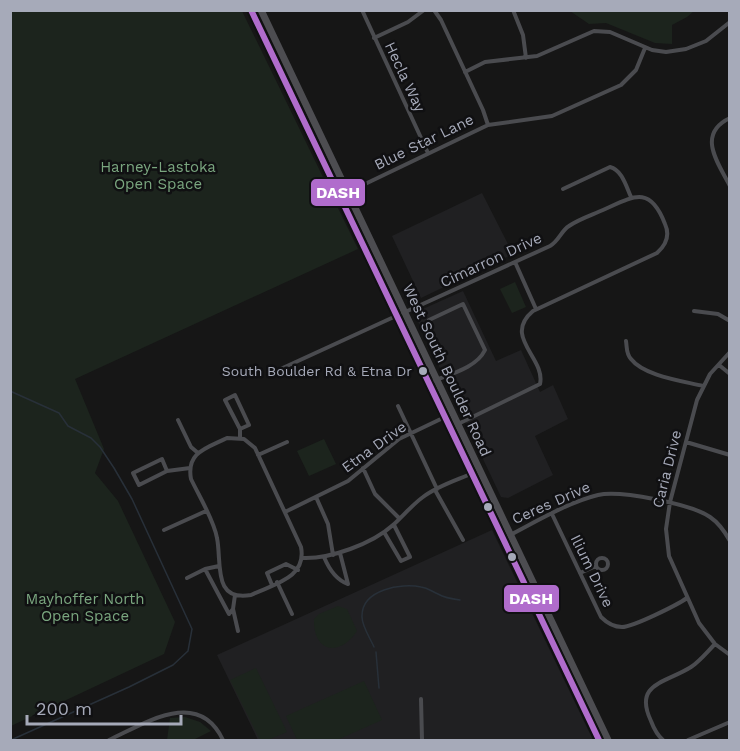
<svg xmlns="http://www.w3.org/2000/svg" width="740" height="751" font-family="'Work Sans',sans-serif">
<rect width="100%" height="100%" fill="#161616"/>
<!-- built -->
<path fill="#202022" d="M482 193 513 254 421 298 392 236Z
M463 291 496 361 521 350 540 392 553 385 568 419 535 436 553 475 508 498 501 497 414 313Z
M492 530 593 740H258L217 655Z"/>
<!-- green -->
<path fill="#1c241d" d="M11 10 242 11 358 249 75 379 104 449 95 473 75 458 95 473 118 501 175 622 164 654 11 726Z
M570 11H694L687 17 672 25V44L655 43 606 23 589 24Z
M515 282 526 307 512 313 500 289Z
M324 439 336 464 309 476 297 451Z
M338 606 347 609 357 631C340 657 313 653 314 619L319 614Z
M256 668 287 732 268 740H260L230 680Z
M364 681 382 720 337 740H297L286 716Z
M185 717 200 722 211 731 193 740H167L170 718Z"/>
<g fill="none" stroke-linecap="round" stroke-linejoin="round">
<!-- stream -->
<path stroke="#283039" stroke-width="1.5" d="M10 391 59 413 68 426 91 438 100 447 114 468 132 499 192 629 188 651 173 665 129 687 11 740
M374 647C370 638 362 626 362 617 361 589 402 583 421 587 428 588 431 591 438 594 445 598 452 599 460 600
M376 652 379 688"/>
<!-- street -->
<path stroke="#4a4b4f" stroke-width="4" d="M362 10 428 153
M434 10 441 20 483 110 488 125
M513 10 523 35 526 58
M374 38 408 22 424 10
M465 72 485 62 537 56 594 31 610 32 652 50 666 52 686 49 706 41 730 22
M730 118C696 134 718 163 730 186
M342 178 353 183 364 184
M563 189 610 167C622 170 626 186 631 197
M340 196 488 125 552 116 621 85 636 70 645 48
M515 262 536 309
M694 311 718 314 730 321
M403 313 550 246C559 241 561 231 569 226 579 219 592 215 603 210 634 196 650 185 665 224 670 235 666 245 657 253L533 311C502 337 546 358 540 384L458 424
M626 341C627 347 626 354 631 359 644 376 683 381 703 386
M730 352 710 374 697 400 670 502 666 529 669 556 699 623 715 644 730 655
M719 365 730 374
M274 372 396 316
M429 383C446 375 476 369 485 350L463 304 429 320
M398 406 437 489
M178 420 191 447 198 453
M240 429 249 425 235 395 225 400 240 429V438
M227 438 244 439 255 448 301 547C307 578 274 584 251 595 212 602 222 562 217 538 214 520 199 496 191 479 186 452 207 448 227 438Z
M686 442 730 455
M258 455 287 442
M363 468 375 494 399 518
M167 471 162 459 133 473 139 485 167 471 190 468
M435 490 463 540
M316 497 328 524 333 555
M285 512 348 481 399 439 445 417
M552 514 601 617C607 623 613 627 622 627 633 627 677 605 687 598
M164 530 206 511
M384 532 401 561 410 557 394 525
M510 535C537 521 569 502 598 495 620 490 691 504 710 517 719 523 725 532 730 541
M324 557C329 569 336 580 348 584L340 553
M596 564a6 6 0 1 1 12 0a6 6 0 1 1-12 0Z
M303 558C330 559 372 544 393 525 403 516 412 505 423 497 437 486 457 480 473 473
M205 569 229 614
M580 573 596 566
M187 578 205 569 219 566
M277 582 292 614
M272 585 267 573 286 564 298 570
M233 609 238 631
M229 614 233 609 235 595
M421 699 422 740
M109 740C144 724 198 687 223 740
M663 740C657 735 654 729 651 721 633 683 666 683 691 667 700 661 707 652 715 644
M688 740 730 722"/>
<!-- primary -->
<path stroke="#4d4d51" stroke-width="7" d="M251 10 599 740
M261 10 608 740"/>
<defs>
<path id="bus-1" d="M251 10 599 740"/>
</defs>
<!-- bus-1 casing -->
<use href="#bus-1" stroke="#101012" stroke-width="10"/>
<!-- bus-1 -->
<use href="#bus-1" stroke="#b06ccc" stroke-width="6"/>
</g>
<!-- markers -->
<g fill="#a6aab9" stroke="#101012" stroke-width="2">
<circle cx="423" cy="371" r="5"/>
<circle cx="488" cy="507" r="5"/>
<circle cx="512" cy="557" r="5"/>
</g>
<g text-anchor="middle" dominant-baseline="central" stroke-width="5" stroke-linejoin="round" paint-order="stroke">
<!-- bus labels -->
<g font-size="14" fill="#a6aab9" stroke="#101012" text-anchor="end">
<text x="412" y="371">South Boulder Rd &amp; Etna Dr</text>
</g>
<!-- street labels -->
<g font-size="15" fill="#a6aab9" stroke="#101012">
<text transform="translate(405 77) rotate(65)">Hecla Way</text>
<text transform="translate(424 142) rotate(-26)">Blue Star Lane</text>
<text transform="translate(491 260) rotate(-25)">Cimarron Drive</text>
<text transform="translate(447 370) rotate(65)">West South Boulder Road</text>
<text transform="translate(374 447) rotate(-36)">Etna Drive</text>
<text transform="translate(667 469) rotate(-76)">Caria Drive</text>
<text transform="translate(551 503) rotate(-24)">Ceres Drive</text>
<text transform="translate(592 571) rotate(64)">Ilium Drive</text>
</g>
<!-- park labels -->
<g font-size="15" fill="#7aa67f" stroke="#101012">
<text x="158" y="167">Harney-Lastoka<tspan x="158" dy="17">Open Space</tspan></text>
<text x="85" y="599">Mayhoffer North<tspan x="85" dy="17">Open Space</tspan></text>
</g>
</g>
<g stroke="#101012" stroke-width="2">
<rect x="310" y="178" width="56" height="29" rx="6" fill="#b06ccc"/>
<rect x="503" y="584" width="57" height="29" rx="6" fill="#b06ccc"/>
</g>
<g font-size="16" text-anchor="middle" font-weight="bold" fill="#fff">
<text x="338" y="198">DASH</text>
<text x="531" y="604">DASH</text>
</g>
<!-- border -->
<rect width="740" height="751" fill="none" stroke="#a6aab9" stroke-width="24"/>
<!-- scale -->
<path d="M27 715v9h154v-9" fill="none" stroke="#a6aab9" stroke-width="3"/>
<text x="36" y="715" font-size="18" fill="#a6aab9" stroke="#101012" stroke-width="4.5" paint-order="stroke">200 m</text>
</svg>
